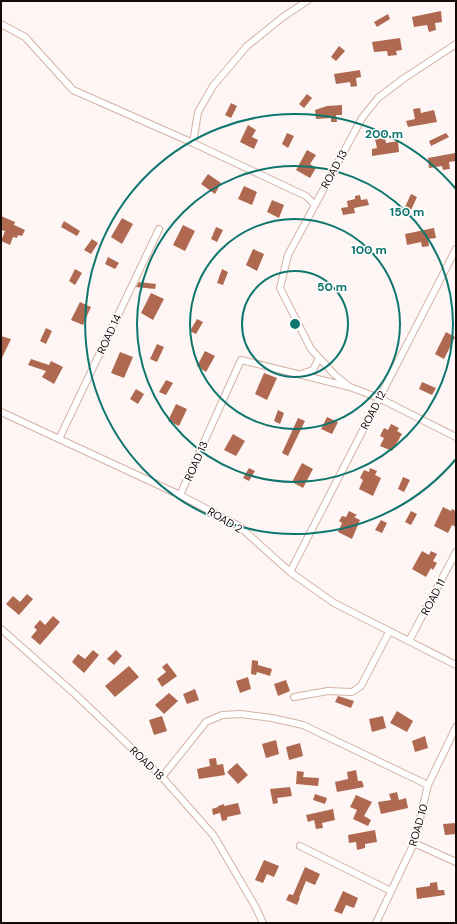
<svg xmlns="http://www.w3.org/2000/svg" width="457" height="924" font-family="'DM Sans',sans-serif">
<rect width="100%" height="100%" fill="#fef6f4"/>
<!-- building -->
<path fill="#b06951" d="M441 11 442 22 435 23 436 30 429 32 427 25 414 27 412 17Z
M388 14 390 19 377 27 374 22Z
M400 38 402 50 396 51 397 55 388 56 387 51 374 52 372 42Z
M339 46 345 51 336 61 331 57Z
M360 70 361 77 356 78 357 86 351 87 350 82 336 84 334 74Z
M307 94 312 98 304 108 299 104Z
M231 103 237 106 231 118 225 115Z
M342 105V115H336L337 122H331V118L316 119 315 110 327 106Z
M420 108 421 113 434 110 437 122 408 127 406 121 415 119 413 109Z
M248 125 256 130 252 137 258 140 254 149 240 142Z
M287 133 294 136 288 148 282 144Z
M446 133 449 137 431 146 429 141Z
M385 138 386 143 398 141 399 152 372 156V149L377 148 375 139Z
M307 150 316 155 310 164 316 168 310 178 296 170Z
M455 153 456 161 449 162 450 169 443 170 442 166 429 168 428 158Z
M208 174 221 183 215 194 201 184Z
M244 186 257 192 252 205 238 199Z
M411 194 417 197 411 210 405 207Z
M360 195 361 200 367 199 369 205 354 208 355 213 343 215 341 208 348 207 347 201 355 199V196Z
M272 200 284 205 279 218 267 212Z
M1 216 15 222 14 225 25 230 22 236 18 235 17 238 13 237 10 245 1 241 5 231 1 230Z
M122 218 133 224 122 244 111 237Z
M64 221 80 231 77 236 61 227Z
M183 225 195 231 185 251 173 245Z
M216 227 223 230 217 242 211 239Z
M434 228 436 238 428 239 429 246 422 247 421 242 407 245 405 234Z
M92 239 98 243 91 254 84 250Z
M253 249 264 254 257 271 246 265Z
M108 257 119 263 115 269 105 264Z
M75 269 82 273 75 285 69 281Z
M222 269 228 272 223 285 217 283Z
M139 282 156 284 155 289 136 287Z
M151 293 164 299 153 320 141 313Z
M80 302 91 307 83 325 71 320Z
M197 319 203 322 196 334 190 331Z
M46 328 52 331 46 344 40 341Z
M446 332 455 337 444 359 435 354Z
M1 336 11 339 1 360Z
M157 344 164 347 157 362 150 359Z
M205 351 215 356 206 372 197 366Z
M120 352 133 357 124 378 111 373Z
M31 359 49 365 51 361 63 367 54 384 42 377 46 371 28 365Z
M264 373 277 378 267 400 255 394Z
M166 380 173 383 166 395 159 392Z
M422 382 436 388 432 395 419 389Z
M136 389 144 394 138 404 130 399Z
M176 404 187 409 179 426 168 421Z
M278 410 284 413 280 424 274 421Z
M327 417 338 422 332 434 321 429Z
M298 418 305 421 288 456 282 453Z
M391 424 399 428 397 431 402 434 392 451 380 446 384 438 380 436 384 428 388 430Z
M233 434 245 441 236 456 224 450Z
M302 463 313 469 303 488 292 482Z
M249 468 255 471 249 481 243 478Z
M370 468 377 471 375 475 381 478 373 496 359 489 363 480 360 478 364 470 369 472Z
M403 477 410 480 404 492 398 489Z
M443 507 451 511 452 509 456 511V527L452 525 448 533 434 526Z
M349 511 357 515 354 517 360 520 352 539 338 532 342 523 339 521 342 516 346 517Z
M411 511 417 514 411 525 405 522Z
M381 520 387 523 382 533 375 530Z
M422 551 429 555 431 551 437 554 433 561 437 563 433 570 431 568 426 577 412 569Z
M27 594 33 599 19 615 6 604 13 596 20 602Z
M53 616 60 622 40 645 31 637 37 630 34 627 40 620 45 625Z
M93 650 99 655 84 673 72 662 78 654 85 659Z
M116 650 122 656 114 665 107 659Z
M252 660 258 661V665L272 669 270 676 257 672 256 675 251 674Z
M167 663 177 676 162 687 157 679 166 672 162 667Z
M129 666 139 677 115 697 105 686Z
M248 677 251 689 240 693 236 681Z
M286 680 290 691 278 696 274 684Z
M195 689 199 700 187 704 183 694Z
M169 693 178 701 164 714 155 705Z
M338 696 354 701 351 708 335 702Z
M397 711 413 721 407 732 390 723Z
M162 716 167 731 154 735 149 720Z
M383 716 386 728 372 732 369 719Z
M425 736 428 748 415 752 412 741Z
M276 740 279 754 266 758 262 744Z
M300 743 303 756 289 760 286 747Z
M216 758 217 765 223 764 225 775 199 779 197 769 210 766 209 759Z
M237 763 248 775 238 784 227 772Z
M356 770 358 781H362L364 787 337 792 335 782 348 779 347 772Z
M297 771 304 772 303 777 319 778 318 786 296 784Z
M290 787 292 796 277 798 278 803 273 804 270 789Z
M397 792 399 800 406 798 408 808 381 814 378 802 391 800 389 794Z
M315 794 327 798 325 804 313 800Z
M356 795 372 802 364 816 371 820 368 826 353 819 357 810 350 807Z
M238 803 241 814 227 817V820L222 821 220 813 213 815 212 809 218 807V806L224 804V806Z
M333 809 335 820 322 823 323 828 316 829 314 820 308 822 306 815Z
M456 823V834L445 835 443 824Z
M375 830 377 842 365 844V848L357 850 356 842 349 843 348 835Z
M264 860 279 866 274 877 267 874 263 883 255 880Z
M305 867 320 874 315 885 306 881 299 898H300L297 905 286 900 289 894 293 895Z
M437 882 438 890H444L445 895 417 899 416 888 430 886V883Z
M343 891 358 898 354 908 346 905 342 914 334 911Z"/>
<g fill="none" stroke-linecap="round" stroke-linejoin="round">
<defs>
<path id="minor" d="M1 24 25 37 73 90 193 143 306 196 315 205
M193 143 198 112 213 86 247 46 283 17 307 1
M301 374 313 370 319 358
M350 387 335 375 311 349 280 288 288 255 362 118 378 98 403 79 456 44
M1 412 180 495 239 526 290 572 334 603 456 665
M59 439 159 229
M180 495 241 360 350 387 379 398 456 437
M290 572 456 249
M1 629 75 694 162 777 214 836 255 906 263 923
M409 641 456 552
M294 697 328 691 352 692 361 686 389 632
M162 777 206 722 222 715 241 714 272 718 303 725 428 785
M414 843 456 862
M300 846 391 891
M376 923 414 843 428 785 456 727"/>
</defs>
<!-- minor casing -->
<use href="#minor" stroke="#d5b1a5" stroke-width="8"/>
<!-- minor -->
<use href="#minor" stroke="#fff" stroke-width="6"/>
</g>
<!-- distance rings -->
<g fill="none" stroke="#0f766e" stroke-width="2">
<circle cx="295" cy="324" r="53"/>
<circle cx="295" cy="324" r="105"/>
<circle cx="295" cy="324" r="158"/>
<path d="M456 459A210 210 0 1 1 456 189"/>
</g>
<g text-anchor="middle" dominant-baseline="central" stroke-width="3" stroke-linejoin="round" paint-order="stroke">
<!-- street labels -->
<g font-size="11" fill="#150a06" stroke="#fff">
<text transform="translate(334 169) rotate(-61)">ROAD 13</text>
<text transform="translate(109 334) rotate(-65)">ROAD 14</text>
<text transform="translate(373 410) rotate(-63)">ROAD 12</text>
<text transform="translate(196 461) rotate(-66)">ROAD 13</text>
<text transform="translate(225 520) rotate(31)">ROAD 2</text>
<text transform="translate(433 597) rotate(-62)">ROAD 11</text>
<text transform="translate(147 763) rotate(44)">ROAD 18</text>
<text transform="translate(418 825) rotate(-74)">ROAD 10</text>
</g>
</g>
<circle cx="295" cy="324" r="6" fill="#0f766e" stroke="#fff" stroke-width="2"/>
<g font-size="12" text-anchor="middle" font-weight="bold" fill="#0f766e" stroke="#fff" stroke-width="3" stroke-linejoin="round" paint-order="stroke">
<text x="384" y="138">200 m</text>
<text x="407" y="216">150 m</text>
<text x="369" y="254">100 m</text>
<text x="332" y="291">50 m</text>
</g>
<!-- border -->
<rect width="457" height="924" fill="none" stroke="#150a06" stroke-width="4"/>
</svg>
